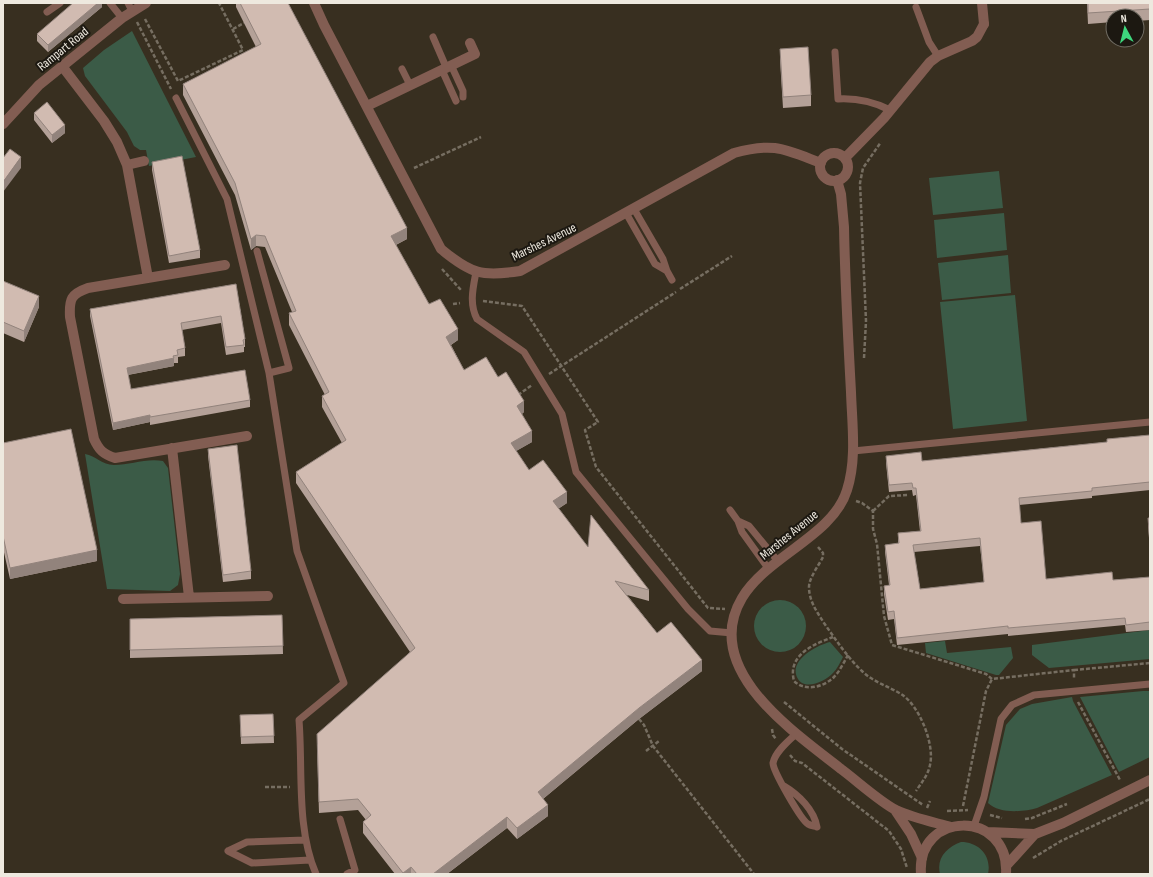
<svg xmlns="http://www.w3.org/2000/svg" width="1153" height="877" font-family="'Sofia Sans Condensed',sans-serif">
<rect width="100%" height="100%" fill="#382f20"/>
<!-- green -->
<path fill="#3b5b47" d="M132 31 196 157 149 166 146 150H140L134 146 127 132 85 76 83 68 104 50Z
M999 171 1003 208 933 215 929 178Z
M1004 213 1007 250 937 258 934 220Z
M1008 255 1011 293 942 300 938 263Z
M1015 295 1027 421 953 429 940 302Z
M85 454C96 456 102 465 114 465 130 465 146 458 163 461L168 468 180 574 178 585 170 591 107 589Z
M754 626a26 26 0 1 1 52 0a26 26 0 1 1-52 0Z
M1150 630V659L1049 668 1032 655V645Z
M945 641 947 653 1011 647 1013 658 999 675H996L926 653 925 643Z
M830 642 843 657C840 663 837 669 833 673 826 681 805 691 798 679 787 661 817 645 830 642Z
M1143 691H1150V757L1119 772 1080 697Z
M1072 697 1073 701 1112 775 1037 808C1023 812 999 814 988 803L1006 725 1020 709 1032 704Z
M961 842C979 842 992 856 988 874H940C936 858 947 847 961 842Z"/>
<g fill="none" stroke-linecap="round" stroke-linejoin="round">
<!-- path -->
<path stroke="#766e61" stroke-width="2.5" stroke-dasharray="4 2" stroke-linecap="butt" d="M145 19 178 81 243 50 219 3
M137 22 171 89
M233 29 244 23
M414 168 481 137
M442 269 461 290
M680 289 732 256
M483 301 522 306 598 422 585 430 596 467 708 608 725 609
M453 304 460 303
M864 358 866 321 860 183 863 168 881 142
M549 374 676 292
M518 395 532 385
M856 501 862 503 873 511V529L877 544 884 616 892 645 986 674 992 679 1074 670V679
M873 511 889 496 909 495
M818 547 823 553V557C819 565 809 578 809 587 809 601 817 612 824 623 836 640 847 657 862 671 873 682 888 686 901 694 919 705 935 744 930 765 928 775 922 782 916 791
M833 637C814 644 787 655 794 681 805 692 824 687 834 677 840 671 844 662 848 655
M1074 670 1150 663
M784 702 842 749 923 805
M1078 702 1120 780
M639 719 644 725 653 746 754 874
M772 729 773 735 776 739
M646 751 659 741
M790 755 795 761 802 763 889 831 901 849 907 868
M265 787H290
M963 806 986 691 992 679
M927 808 930 801
M947 811 968 810
M990 815 1002 818
M1025 819 1032 818 1067 804
M1033 858 1061 841 1150 799"/>
<!-- service -->
<path stroke="#825d52" stroke-width="7" d="M110 3 122 18
M128 3 132 11
M916 7 929 42 938 56
M47 12 60 3
M433 37 446 67
M835 52 838 99C856 98 874 102 890 110
M451 65 463 91V97
M402 69 410 85
M442 70 456 101
M176 98 227 199 269 373 289 368 257 251
M634 209 663 259 667 271 672 280
M626 213 655 264 667 271
M476 272C473 288 469 304 477 319L524 352 562 414 576 472 688 609 710 631 732 633
M269 373 297 551 344 683 299 720C303 770 296 828 316 874
M853 451 1150 422
M730 510 738 521 749 526 777 560
M738 521 742 532 768 568
M784 786C799 795 814 810 817 827 815 826 811 826 808 824 801 820 773 771 773 763 775 752 788 741 796 734
M340 819 355 870 347 874
M974 826 984 797 1001 719 1012 705 1034 695 1150 684
M228 851 252 863 310 860
M228 851 247 842 305 840"/>
<!-- pedestrian -->
<path stroke="#825d52" stroke-width="10" d="M982 3 984 24"/>
<!-- minor -->
<path stroke="#825d52" stroke-width="10" d="M314 3 324 25 441 249C471 274 482 277 520 271L734 153C774 142 784 149 821 163
M62 66 104 121 117 142 127 165 148 278
M367 106 475 54 470 43
M3 124 39 85 122 18 146 3
M820 167a14 14 0 1 1 28 0a14 14 0 1 1-28 0Z
M845 158 884 118 930 62 938 56 972 41 977 37 984 24
M127 165 144 161
M837 180 841 194 844 227C845 282 848 337 851 392 852 424 857 459 847 490 833 536 767 556 742 598 700 669 794 732 841 769 856 780 880 802 896 810 913 818 933 822 951 827
M225 265 88 288C71 294 69 299 70 317L94 439C99 450 103 454 115 458L247 436
M172 448 189 597
M123 599 268 596
M895 810 911 834 922 858"/>
<!-- tertiary -->
<path stroke="#825d52" stroke-width="10" d="M988 832 1035 834 1063 823 1150 780
M1006 866 1035 834
M921 874C916 810 1010 809 1006 874"/>
</g>
<!-- wall -->
<path fill="#b4a198" fill-rule="evenodd" d="M102 3V7L48 52 37 41V34Z
M236 3H288L407 239 396 245 429 304 458 340 451 345 464 370 498 377 524 412 522 414 532 442 516 451 529 470 567 503 558 509 588 547 649 590V601L627 595 657 633 702 671 639 719 543 799 548 816 517 839 507 828 447 874H395L363 833V822L366 820 358 810 319 813 317 745 410 652 296 483V472L342 443 322 407V396L325 395 289 325V313L292 312 265 247 256 246 251 250 235 195 183 95V84L256 47 236 7Z
M1087 3H1150V20L1137 21V16H1113V22L1088 24Z
M780 49 811 95V106L783 108 780 60Z
M34 113 65 133 52 143 34 120Z
M152 162 200 250V258L169 263 152 170Z
M3 281 39 307 24 342 3 333Z
M236 284 245 339V347H244V352L226 355 221 323 182 330 185 348V356L178 357V363H174V366L128 375 131 389 250 400V407L150 425V422L113 430 90 316V309Z
M1150 435V494V490L1092 496V498L1019 505 1021 523 1046 579 1113 580 1150 577V630L1126 632 1125 625 1008 636V634L897 645 894 619 888 620 884 594V586L889 585 885 552V545L898 544V533L920 531 916 495 913 496 912 490 889 492 886 463V456L922 461 1107 442V439ZM980 546 984 582 920 589 914 552Z
M3 443 97 561 10 579 3 548Z
M208 449 251 571V579L223 582 208 456Z
M1148 518H1150V550L1148 526Z
M282 615 283 654 130 658V619Z
M273 714 274 743 241 744 240 715Z"/>
<!-- shaded-wall -->
<path fill="#92837c" d="M98 3H102V7L48 52V45Z
M65 125V133L52 143V135Z
M21 157V168L3 192V182Z
M407 228V239L391 247V236Z
M256 235V246L251 250V239Z
M39 296V307L24 342V331Z
M458 329V340L446 348V337Z
M174 358V366L127 375V368Z
M524 401V412L517 417V406Z
M150 415V422L113 430V423Z
M532 431V442L511 454V443Z
M567 492V503L553 512V501Z
M97 550V561L10 579V568Z
M702 660V671L639 719 538 803V792L639 708Z
M548 805V816L517 839V828Z
M507 817V828L447 874H433Z
M411 867V874H403V873Z"/>
<!-- building -->
<path fill="#d1bbb1" stroke="#92837c" fill-rule="evenodd" d="M73 3H98L48 45 37 34Z
M240 3H288L407 228 391 236 429 304 440 299 458 329 446 337 464 370 486 357 498 377 506 372 524 401 517 406 532 431 511 443 529 470 543 460 567 492 553 501 588 547 591 515 649 590 615 581 657 633 671 622 702 660 639 708 538 792 548 805 517 828 507 817 433 874H417L411 867 403 873 363 822 371 815 358 799 319 802 317 734 415 648 296 472 346 440 322 396 329 392 289 313 296 311 265 236 256 235 251 239 235 183 183 84 261 44Z
M1088 3H1150V9L1088 13Z
M808 47 811 95 783 97 780 49Z
M47 102 65 125 52 135 34 113Z
M10 149 21 157 3 182V158Z
M182 156 200 250 169 256 152 162Z
M3 281 39 296 24 331 3 322Z
M236 284 245 339 243 340 244 345 226 347 221 316 181 323 185 348 177 350 178 355 173 356 174 358 127 368 131 389 245 370 250 400 150 417V415L113 423 90 309Z
M71 429 97 550 10 568 3 536V443Z
M1150 435V486V482L1092 488V491L1019 498 1021 523 1041 521 1046 579 1112 572 1113 580 1150 577V622L1126 625 1125 618 1008 628V626L897 638 894 611 888 612 884 586 890 585 885 545 899 543 898 533 921 531 916 488H913L912 483 889 485 886 456 921 452 922 461 1107 442V439ZM980 538 984 582 920 589 913 545Z
M237 445 251 571 223 575 208 449Z
M1148 518H1150V542Z
M282 615 283 646 130 650V619Z
M273 714 274 736 241 737 240 715Z"/>
<g text-anchor="middle" dominant-baseline="central" stroke-width="4" stroke-linejoin="round" paint-order="stroke">
<!-- street labels -->
<g font-size="13" fill="#eee9df" stroke="#1c1811">
<text transform="translate(63 49) rotate(-39)">Rampart Road</text>
<text transform="translate(544 242) rotate(-26)">Marshes Avenue</text>
<text transform="translate(789 535) rotate(-39)">Marshes Avenue</text>
</g>
</g>
<!-- border -->
<rect width="1153" height="877" fill="none" stroke="#eee9df" stroke-width="8"/>
<!-- north arrow -->
<g transform="translate(1125 28) rotate(353)"><circle r="19" fill="#1c1811" stroke="#706c63"/>
<path d="M0-3L7 15L0 10L-7 15Z" fill="#3ed77d"/>
<text y="-6" font-size="11" font-weight="bold" text-anchor="middle" fill="#eee9df">N</text>
</g>
</svg>
